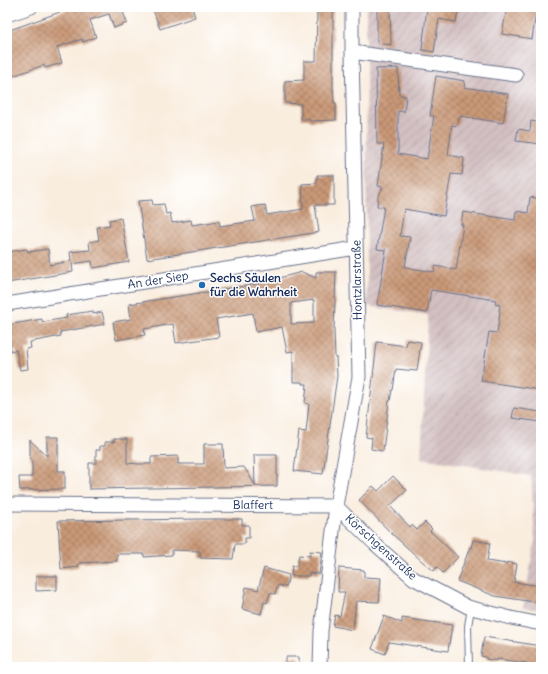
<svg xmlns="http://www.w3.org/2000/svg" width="548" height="674" font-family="Delius,sans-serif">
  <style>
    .industrial { fill: url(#industrial-furrows) }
    .building { fill: url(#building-cross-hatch); fill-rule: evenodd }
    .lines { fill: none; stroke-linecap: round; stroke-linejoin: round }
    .service-casing { stroke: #69728b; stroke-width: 8 }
    .minor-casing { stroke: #69728b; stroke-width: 15 }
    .service { stroke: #fff; stroke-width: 6 }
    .minor { stroke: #fff; stroke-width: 13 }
    .poi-dot { fill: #1f6fb2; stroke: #fff; stroke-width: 1.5 }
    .labels { text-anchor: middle; stroke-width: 3; stroke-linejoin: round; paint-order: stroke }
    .poi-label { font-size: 12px; font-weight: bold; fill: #1b2f5e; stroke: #fff; text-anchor: start }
    .street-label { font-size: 12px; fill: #1b2f5e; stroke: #fff }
  </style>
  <defs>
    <pattern id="industrial-furrows" width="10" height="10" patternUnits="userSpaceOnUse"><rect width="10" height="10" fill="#d2bfc1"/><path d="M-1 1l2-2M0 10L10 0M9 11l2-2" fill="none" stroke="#b4a4a8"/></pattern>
    <pattern id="building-cross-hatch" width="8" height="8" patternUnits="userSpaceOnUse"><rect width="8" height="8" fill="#ca9977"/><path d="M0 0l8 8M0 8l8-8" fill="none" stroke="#a37d65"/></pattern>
  </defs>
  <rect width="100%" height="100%" fill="#fff"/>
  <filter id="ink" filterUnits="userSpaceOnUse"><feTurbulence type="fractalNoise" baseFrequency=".025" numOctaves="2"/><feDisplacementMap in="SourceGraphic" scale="8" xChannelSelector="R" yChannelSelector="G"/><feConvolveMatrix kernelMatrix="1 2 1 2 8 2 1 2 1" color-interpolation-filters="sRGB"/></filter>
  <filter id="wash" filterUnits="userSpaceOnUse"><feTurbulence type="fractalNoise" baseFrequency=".012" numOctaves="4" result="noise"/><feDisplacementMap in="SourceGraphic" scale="16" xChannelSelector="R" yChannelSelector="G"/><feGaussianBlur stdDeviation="0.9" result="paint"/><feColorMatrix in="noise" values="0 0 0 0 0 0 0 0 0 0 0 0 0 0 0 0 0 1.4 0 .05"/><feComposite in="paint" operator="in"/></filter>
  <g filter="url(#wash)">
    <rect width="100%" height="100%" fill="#f9edde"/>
    <path class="industrial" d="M 366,7 L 541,7 L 541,610 L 523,608 L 535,540 L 531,476 L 421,458 L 428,315 L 367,306 Z"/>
    <g id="blocks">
      <path class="building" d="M 74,7 L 123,7 L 124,9 L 122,9 L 127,23 L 114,28 L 109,14 L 90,20 L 96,37 L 83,42 L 82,39 L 57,47 L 62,63 L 45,68 L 44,65 L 7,78 L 7,31 Z
        M 152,7 L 192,7 L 195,17 L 160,29 Z
        M 317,7 L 333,7 L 333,88 L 334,103 L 336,103 L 336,120 L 310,121 L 309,119 L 301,119 L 301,104 L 285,103 L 285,81 L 304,80 L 304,61 L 316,61 Z
        M 377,7 L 390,7 L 391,45 L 377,43 Z
        M 427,7 L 459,7 L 456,22 L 439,19 L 434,52 L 422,50 Z
        M 507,7 L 537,7 L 532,39 L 502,34 Z
        M 398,68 L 399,95 L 406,96 L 404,112 L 398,111 L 398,154 L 427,159 L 434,116 L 430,116 L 436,76 L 465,81 L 464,87 L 508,94 L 503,123 L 460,116 L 457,126 L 452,125 L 448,155 L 464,158 L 462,175 L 451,174 L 444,216 L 404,209 L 400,236 L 410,237 L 405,267 L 434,272 L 435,266 L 456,270 L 463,225 L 461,225 L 463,212 L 515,220 L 516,211 L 528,213 L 530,197 L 541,199 L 541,390 L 481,381 L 489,332 L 497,333 L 500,312 L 499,311 L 500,305 L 495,304 L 496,300 L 431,290 L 427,313 L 377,305 L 386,250 L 377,249 L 384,207 L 377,206 L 378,197 L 383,187 L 378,186 L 384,144 L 377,144 L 376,69 Z
        M 531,121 L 541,123 L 541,144 L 516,141 L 518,129 L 530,131 Z
        M 317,175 L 334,175 L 334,205 L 315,205 L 319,232 L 147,259 L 138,201 L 152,200 L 153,205 L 164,204 L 166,214 L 170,213 L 172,223 L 191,220 L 192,225 L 219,221 L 220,226 L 255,221 L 252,207 L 265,205 L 267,215 L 303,209 L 302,184 L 317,183 Z
        M 121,218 L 129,262 L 93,268 L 92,261 L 72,264 L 73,272 L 7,283 L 7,252 L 27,249 L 28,252 L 48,249 L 50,265 L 71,261 L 70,252 L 90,250 L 89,242 L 99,240 L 97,227 L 110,225 L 109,220 Z
        M 302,272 L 316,278 L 316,272 L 336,272 L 334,330 L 335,357 L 336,357 L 337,376 L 323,474 L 294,471 L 299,431 L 306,432 L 309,404 L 305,403 L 307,384 L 302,384 L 302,382 L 293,382 L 293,351 L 287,352 L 282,327 L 256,332 L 253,313 L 216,319 L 219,337 L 176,343 L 173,324 L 144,329 L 145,335 L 116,340 L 113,322 L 131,319 L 129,304 L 276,281 L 275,279 ZM 314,300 L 314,323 L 291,324 L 291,303 Z
        M 93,311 L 93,314 L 102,312 L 105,324 L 60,332 L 61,336 L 30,342 L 31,348 L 26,349 L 28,369 L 20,370 L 16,350 L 11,351 L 7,325 L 42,319 L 42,322 L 67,318 L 66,315 Z
        M 407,340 L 421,342 L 417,371 L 396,369 L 393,390 L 392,390 L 390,401 L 389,401 L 383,451 L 371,449 L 372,438 L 366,437 L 377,342 L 406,346 Z
        M 514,408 L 541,412 L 541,422 L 512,418 Z
        M 47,437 L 58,437 L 58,471 L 65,471 L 65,489 L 20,490 L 19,477 L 32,477 L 32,461 L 30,458 L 30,440 L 47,456 Z
        M 114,439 L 127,439 L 127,463 L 139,464 L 151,464 L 151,457 L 178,456 L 178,464 L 204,464 L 204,444 L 223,444 L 224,468 L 244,467 L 255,485 L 254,455 L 277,455 L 277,486 L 89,489 L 89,463 L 96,463 L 96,450 L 100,450 L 100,446 L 105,446 L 105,442 L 114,442 Z
        M 393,476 L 407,490 L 390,506 L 410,527 L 412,525 L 417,530 L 425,522 L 432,529 L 430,531 L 458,557 L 443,573 L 437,567 L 434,571 L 423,562 L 390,532 L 359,500 L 373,486 L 378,491 Z
        M 201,519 L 242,519 L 242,525 L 249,525 L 249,538 L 245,538 L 245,544 L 235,544 L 233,559 L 200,558 L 200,551 L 172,550 L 172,555 L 144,557 L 144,554 L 117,554 L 117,561 L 79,563 L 78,567 L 61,569 L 58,521 Z
        M 473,540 L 490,543 L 487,561 L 507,564 L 507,562 L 517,564 L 514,582 L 541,586 L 541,603 L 495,596 L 457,581 L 470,547 L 471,548 Z
        M 310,551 L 322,552 L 319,574 L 309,573 L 309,576 L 291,576 L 292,566 L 297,566 L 299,555 L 310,556 Z
        M 264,568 L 289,575 L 286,587 L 278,585 L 275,594 L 270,593 L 267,603 L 264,602 L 261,614 L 242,609 L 246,587 L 258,590 Z
        M 339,568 L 364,570 L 364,577 L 381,578 L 379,602 L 356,601 L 353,630 L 333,626 L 335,615 L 340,616 L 345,592 L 338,592 Z
        M 36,576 L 57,576 L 57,590 L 36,591 Z
        M 384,616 L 402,623 L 402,618 L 452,625 L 448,651 L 389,642 L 385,654 L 372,649 Z
        M 484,637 L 541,646 L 541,667 L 526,667 L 527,663 L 497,659 L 497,661 L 486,659 L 486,657 L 481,656 Z
        M 286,657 L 299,657 L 299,667 L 286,667 Z"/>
    </g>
  </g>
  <g filter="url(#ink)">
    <use href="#blocks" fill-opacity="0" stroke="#69728b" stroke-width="1"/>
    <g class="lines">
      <g class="service-casing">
        <path id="service" d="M 469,667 L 468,626 L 471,608"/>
      </g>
      <g class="minor-casing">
        <path id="minor" d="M 7,15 L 31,7
          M 352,52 L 516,75
          M 7,304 L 356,248
          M 7,504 L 336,506
          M 336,506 L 375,544 L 413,578 L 468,607 L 511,618 L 541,624
          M 320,667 L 321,631 L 336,506 L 359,377 L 352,52 L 352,7"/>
      </g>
      <use href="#service" class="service"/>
      <use href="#minor" class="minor"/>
    </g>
  </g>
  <circle class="poi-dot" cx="202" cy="285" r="4"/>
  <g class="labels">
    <g class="poi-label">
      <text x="210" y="282">Sechs Säulen<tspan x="210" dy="14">für die Wahrheit</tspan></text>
    </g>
    <g class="street-label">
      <text transform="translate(158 280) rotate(-9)" y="4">An der Siep</text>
      <text transform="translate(357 280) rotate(-91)" y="4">Hontzlarstraße</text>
      <text x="253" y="509">Blaffert</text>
      <text transform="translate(381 547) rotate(42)" y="4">Körschgenstraße</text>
    </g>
  </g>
  <rect width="548" height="674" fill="none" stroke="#fff" stroke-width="24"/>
</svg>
